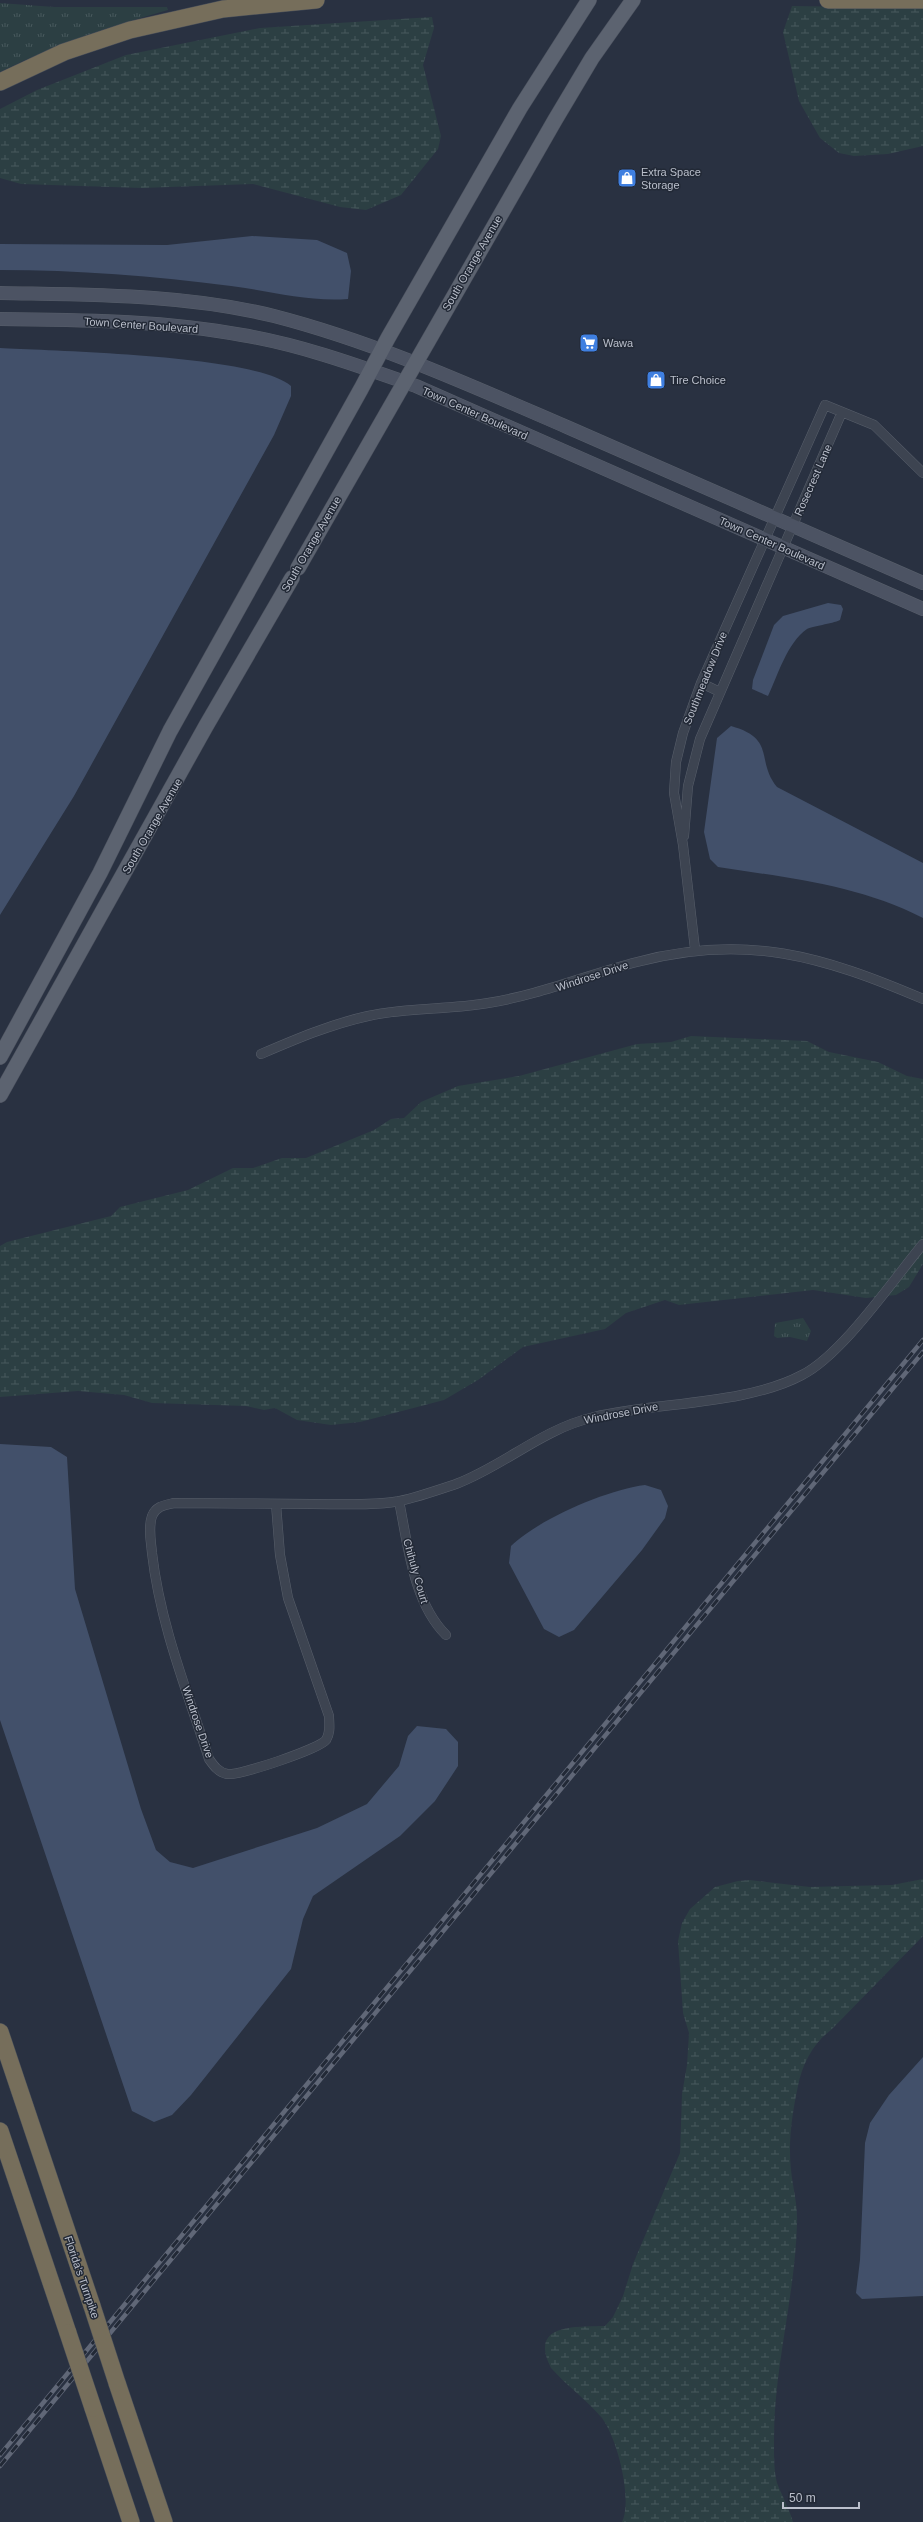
<svg xmlns="http://www.w3.org/2000/svg" width="923" height="2522" font-family="Helvetica,sans-serif">
  <style>
    .grass { fill: url(#grass-tufts) }
    .wetland { fill: url(#wetland-marsh) }
    .water { fill: #42506a }
    .lines { fill: none; stroke-linecap: round; stroke-linejoin: round }
    .minor-casing { stroke: #585f6b; stroke-width: 10 }
    .secondary-casing { stroke: #585f6b; stroke-width: 14 }
    .primary-casing { stroke: #474d5a; stroke-width: 16 }
    .motorway-casing { stroke: #454c58; stroke-width: 18 }
    .minor { stroke: #3d4451; stroke-width: 9 }
    .secondary { stroke: #4c5363; stroke-width: 13 }
    .primary { stroke: #5c6370; stroke-width: 15 }
    .motorway { stroke: #766e5b; stroke-width: 17 }
    .rail-casing { stroke: #606777; stroke-width: 4.5 }
    .rail { stroke: #222936; stroke-width: 3; stroke-dasharray: 9; stroke-linecap: butt }
    .motorway-bridge-casing { stroke: #454c58; stroke-width: 18; stroke-linecap: butt }
    .motorway-bridge { stroke: #766e5b; stroke-width: 17 }
    .labels { text-anchor: middle; stroke-width: 3; stroke-linejoin: round; paint-order: stroke }
    .poi-label { font-size: 11px; fill: #babfcb; stroke: #222936; text-anchor: start }
    .street-label { font-size: 11px; fill: #babfcb; stroke: #222936 }
  </style>
  <defs>
    <pattern id="grass-tufts" width="24" height="20" patternUnits="userSpaceOnUse"><rect width="24" height="20" fill="#2c3f43"/><path d="M3 7l-1-3M5 7V3M7 7l1-3M15 17l-1-3M17 17v-4M19 17l1-3" fill="none" stroke="#48595d"/></pattern>
    <pattern id="wetland-marsh" width="20" height="14" patternUnits="userSpaceOnUse"><rect width="20" height="14" fill="#2c3f43"/><path d="M1 5h8M5 5V1M11 12h8M15 12V8" fill="none" stroke="#48595d"/></pattern>
  </defs>
  <rect width="100%" height="100%" fill="#293141"/>
  <path class="grass" d="M 0,3 L 54,7 L 167,7 L 168,10 C 110,26 54,45 0,72 Z
    M 803,1318 L 811,1331 L 807,1341 L 790,1337 L 777,1338 L 774,1336 L 775,1323 Z"/>
  <path class="wetland" d="M 792,6 L 923,8 L 923,146 L 888,154 L 854,156 L 839,153 L 820,138 L 799,101 L 783,32 Z
    M 432,17 L 434,28 L 423,65 L 441,136 L 438,149 L 401,195 L 366,210 L 340,207 L 253,184 L 142,188 L 21,184 L 0,178 L 0,109 L 37,90 L 126,55 L 260,28 Z
    M 691,1036 L 807,1041 L 829,1052 L 878,1062 L 907,1076 L 923,1079 L 923,1264 L 909,1287 L 896,1295 L 866,1298 L 813,1290 L 679,1305 L 665,1300 L 626,1313 L 605,1329 L 523,1347 L 478,1380 L 444,1400 L 360,1422 L 331,1425 L 297,1420 L 275,1408 L 264,1410 L 246,1406 L 152,1403 L 124,1395 L 78,1391 L 0,1397 L 0,1246 L 7,1242 L 111,1216 L 120,1207 L 188,1190 L 233,1168 L 253,1168 L 282,1158 L 306,1158 L 374,1130 L 391,1119 L 404,1118 L 421,1102 L 458,1086 L 519,1076 L 637,1044 L 671,1042 Z
    M 923,1879 L 923,1936 L 831,2030 C 813,2043 802,2065 798,2086 C 792,2114 788,2142 791,2170 C 793,2189 798,2205 797,2224 C 795,2298 773,2370 774,2444 C 774,2455 774,2472 777,2483 C 782,2496 789,2508 793,2522 L 622,2522 C 633,2499 617,2438 602,2418 C 587,2400 567,2386 551,2368 C 528,2323 576,2327 605,2326 L 613,2317 L 623,2296 L 633,2264 L 680,2153 L 682,2094 L 687,2065 L 689,2033 L 683,2013 L 678,1941 L 682,1923 L 690,1909 L 715,1887 L 738,1881 L 750,1880 L 810,1887 L 847,1886 L 892,1885 Z"/>
  <path class="water" d="M 252,236 L 317,240 L 347,253 L 351,271 L 348,299 C 308,302 270,291 231,286 C 154,276 77,270 0,270 L 0,244 L 167,245 Z
    M 0,348 C 54,351 257,355 291,386 L 291,396 L 274,435 L 74,796 L 0,915 Z
    M 828,603 L 841,605 L 843,609 L 840,620 C 832,624 812,626 807,629 C 787,643 778,675 768,696 L 752,689 L 753,680 L 774,625 L 783,616 Z
    M 731,726 C 777,739 755,760 777,787 L 923,863 L 923,918 C 858,885 789,878 718,867 L 710,859 L 704,832 L 717,738 Z
    M 0,1444 L 51,1447 L 67,1457 L 75,1589 L 141,1809 L 156,1850 L 170,1862 L 193,1868 L 317,1828 L 367,1804 L 399,1766 L 408,1736 L 417,1726 L 446,1729 L 458,1742 L 458,1766 L 435,1801 L 400,1836 L 313,1896 L 303,1919 L 291,1969 L 191,2095 L 172,2115 L 154,2122 L 132,2111 L 0,1720 Z
    M 645,1485 L 661,1490 L 668,1506 L 665,1518 L 642,1550 L 574,1630 L 559,1637 L 544,1629 L 509,1563 L 511,1546 C 539,1519 606,1490 645,1485 Z
    M 923,2057 L 923,2296 L 862,2299 L 856,2293 L 860,2260 L 865,2143 L 870,2123 L 889,2095 Z"/>
  <g class="lines">
    <g class="minor-casing">
      <path id="minor" d="M 701,683 L 720,692
        M 684,836 L 688,786 L 700,739 L 842,412
        M 695,949 L 683,845 L 674,793 L 676,762 L 683,733 L 701,683 L 825,405 L 874,425 L 923,473
        M 261,1054 C 296,1039 331,1024 368,1016 C 408,1007 448,1010 488,1003 C 539,995 586,975 637,962 C 746,933 822,956 923,999
        M 399,1501 C 408,1545 413,1602 446,1635
        M 276,1504 L 280,1555 L 288,1598 L 329,1716 C 329,1724 331,1732 326,1740 C 319,1749 239,1776 227,1774 C 218,1772 214,1766 209,1759 C 187,1691 160,1624 152,1553 C 151,1541 148,1528 152,1516 C 156,1506 165,1505 174,1503 C 220,1503 266,1504 312,1504 C 341,1504 371,1506 400,1501 C 418,1497 438,1490 456,1484 C 504,1466 542,1429 594,1417 C 657,1402 746,1405 802,1375 C 842,1355 893,1280 923,1244"/>
    </g>
    <g class="secondary-casing">
      <path id="secondary" d="M 0,293 C 91,295 184,294 274,316 C 375,342 472,386 567,427 C 686,479 804,531 923,583
        M 0,319 C 81,320 162,320 242,335 C 302,345 359,366 416,386 L 923,609"/>
    </g>
    <g class="primary-casing">
      <path id="primary" d="M 298,568 L 555,120 L 592,58 L 633,0
        M 0,1057 L 100,873 L 170,731 L 361,389 L 388,338 L 520,108 L 589,0
        M 0,1095 L 206,726 L 292,578"/>
    </g>
    <g class="motorway-casing">
      <path id="motorway" d="M 828,0 L 923,0
        M 0,82 L 64,52 L 130,30 L 223,9 L 316,0
        M 0,2032 L 92,2306
        M 0,2131 L 68,2333
        M 117,2383 L 164,2522
        M 93,2408 L 131,2522"/>
    </g>
    <use href="#minor" class="minor"/>
    <use href="#secondary" class="secondary"/>
    <use href="#primary" class="primary"/>
    <use href="#motorway" class="motorway"/>
    <g class="rail-casing">
      <path id="rail" d="M 0,2455 L 923,1340
        M 0,2466 L 923,1352"/>
    </g>
    <use href="#rail" class="rail"/>
    <g class="motorway-bridge-casing">
      <path id="motorway-bridge" d="M 92,2306 L 117,2383
        M 68,2333 L 93,2408"/>
    </g>
    <use href="#motorway-bridge" class="motorway-bridge"/>
  </g>
  <defs>
    <g id="shop-square" transform="scale(1)"><rect x="-9" y="-9" width="18" height="18" rx="4" fill="#3f7fe0" stroke="#222936"/><path d="M-5-2.5h2.3a2.7 3.5 0 0 1 5.4 0H5L5.5 6h-11ZM-1.5-2.5h3a1.5 2.3 0 0 0-3 0Z" fill="#fff"/></g>
    <g id="supermarket-square" transform="scale(1)"><rect x="-9" y="-9" width="18" height="18" rx="4" fill="#3f7fe0" stroke="#222936"/><path d="M-6-5.5h2.5l.6 2H6L4.5 2H-2.5L-4.4-4H-6ZM-1.5 3.2a1.3 1.3 0 1 0 .1 0ZM3 3.2a1.3 1.3 0 1 0 .1 0Z" fill="#fff"/></g>
  </defs>
  <g fill-rule="evenodd">
    <use href="#shop-square" x="627" y="178"/>
    <use href="#supermarket-square" x="589" y="343"/>
    <use href="#shop-square" x="656" y="380"/>
  </g>
  <g class="labels">
    <g class="poi-label">
      <text x="641" y="176">Extra Space<tspan x="641" dy="13">Storage</tspan></text>
      <text x="603" y="347">Wawa</text>
      <text x="670" y="384">Tire Choice</text>
    </g>
    <g class="street-label">
      <text transform="translate(472 263) rotate(-60)" y="4">South Orange Avenue</text>
      <text transform="translate(141 325) rotate(4)" y="4">Town Center Boulevard</text>
      <text transform="translate(475 413) rotate(24)" y="4">Town Center Boulevard</text>
      <text transform="translate(813 480) rotate(-66)" y="4">Rosecrest Lane</text>
      <text transform="translate(772 543) rotate(24)" y="4">Town Center Boulevard</text>
      <text transform="translate(311 544) rotate(-60)" y="4">South Orange Avenue</text>
      <text transform="translate(705 678) rotate(-68)" y="4">Southmeadow Drive</text>
      <text transform="translate(152 826) rotate(-60)" y="4">South Orange Avenue</text>
      <text transform="translate(592 976) rotate(-18)" y="4">Windrose Drive</text>
      <text transform="translate(621 1413) rotate(-11)" y="4">Windrose Drive</text>
      <text transform="translate(416 1571) rotate(74)" y="4">Chihuly Court</text>
      <text transform="translate(198 1722) rotate(71)" y="4">Windrose Drive</text>
      <text transform="translate(82 2277) rotate(71)" y="4">Florida's Turnpike</text>
    </g>
  </g>
  <path d="M783 2502v6h76v-6" fill="none" stroke="#babfcb" stroke-width="2"/>
  <text x="789" y="2502" font-size="12" fill="#babfcb" stroke="#222936" stroke-width="3" paint-order="stroke">50 m</text>
</svg>
